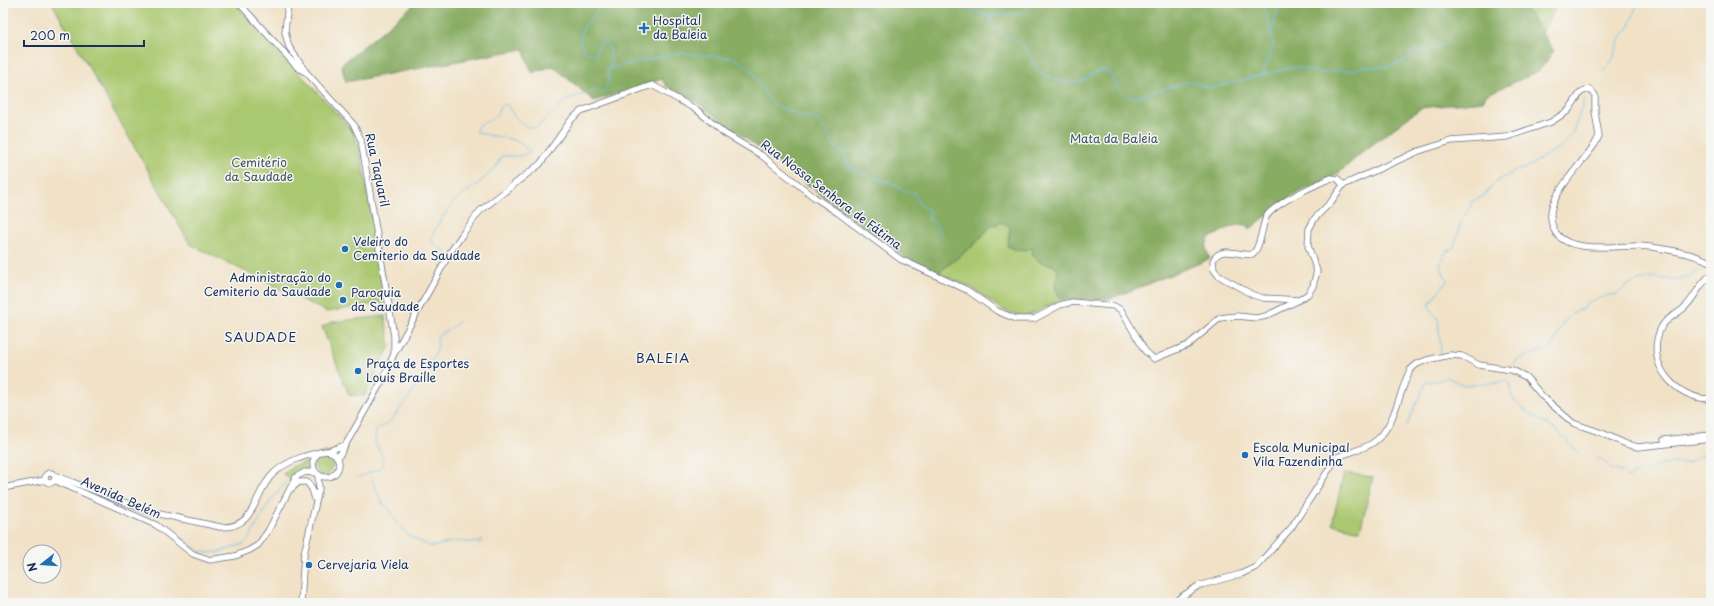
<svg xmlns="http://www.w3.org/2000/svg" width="1714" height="606" font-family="'Playpen Sans',sans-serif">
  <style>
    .green { fill: #aac86f; stroke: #627c66 }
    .forest { fill: #87ac62; stroke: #516e60 }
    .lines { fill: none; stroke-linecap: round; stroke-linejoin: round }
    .stream { stroke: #6ebde8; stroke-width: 1 }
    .tertiary-casing { stroke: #666e83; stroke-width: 7 }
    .tertiary { stroke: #fff; stroke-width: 5.5 }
    .poi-dot { fill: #1f6fb2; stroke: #f6f6f2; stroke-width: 1.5 }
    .labels { text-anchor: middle; stroke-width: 3; stroke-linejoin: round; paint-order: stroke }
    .poi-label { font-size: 12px; fill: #1b2f5e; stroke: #f6f6f2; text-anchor: start }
    .park-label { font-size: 12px; fill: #3f5562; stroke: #f6f6f2 }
    .street-label { font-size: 12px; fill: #1b2f5e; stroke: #f6f6f2 }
    .neighbourhood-label { font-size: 13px; letter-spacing: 1px; fill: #1b2f5e; stroke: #f6f6f2 }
  </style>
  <rect width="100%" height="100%" fill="#f6f6f2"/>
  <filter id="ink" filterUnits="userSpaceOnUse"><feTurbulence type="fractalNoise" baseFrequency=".025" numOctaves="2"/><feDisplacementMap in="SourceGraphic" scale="8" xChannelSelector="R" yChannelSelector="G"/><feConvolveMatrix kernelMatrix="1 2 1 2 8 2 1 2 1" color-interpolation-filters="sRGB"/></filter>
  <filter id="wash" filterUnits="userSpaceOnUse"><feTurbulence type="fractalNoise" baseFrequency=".012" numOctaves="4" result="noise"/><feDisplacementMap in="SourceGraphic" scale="16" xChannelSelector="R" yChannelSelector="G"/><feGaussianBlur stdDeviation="0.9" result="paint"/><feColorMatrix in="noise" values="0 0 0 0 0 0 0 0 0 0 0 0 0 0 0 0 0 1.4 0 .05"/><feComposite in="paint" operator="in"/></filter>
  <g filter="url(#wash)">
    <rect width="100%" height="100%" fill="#f1e2c7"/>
    <path class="green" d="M 52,3 L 234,3 L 344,121 L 353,132 L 360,150 L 387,302 L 327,312 L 190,244 Z
      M 1521,3 L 1558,3 L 1542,32 Z
      M 1002,222 L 1009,226 L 1020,251 L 1032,248 L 1040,262 L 1056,266 L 1058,272 L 1055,287 L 1061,300 L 1029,315 L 1021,316 L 1003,310 L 970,287 L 938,273 L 975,244 L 991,226 Z
      M 385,316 L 390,346 L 364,396 L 349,395 L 322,327 L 332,322 Z
      M 324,452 L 332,453 L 337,459 L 327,476 L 319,474 L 314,466 L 317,456 Z
      M 312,460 L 311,465 L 313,470 C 304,468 299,473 292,479 L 283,474 L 292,467 Z
      M 1344,473 L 1373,477 L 1360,531 L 1332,524 Z"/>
    <path class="forest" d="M 416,3 L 1521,3 L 1554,51 L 1539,71 L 1486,95 L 1483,101 L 1421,108 L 1364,151 L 1335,176 L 1293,195 L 1250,229 L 1247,225 C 1228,224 1223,232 1208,239 L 1206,249 L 1210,259 L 1110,299 L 1061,300 L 1055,287 L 1058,272 L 1056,266 L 1040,262 L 1033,256 L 1032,248 L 1020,251 L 1007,246 L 1010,229 L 1009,226 L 1002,222 L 991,226 L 975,244 L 938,273 L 915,265 L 760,149 L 699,104 L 666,86 L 662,79 L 594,101 L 553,66 L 532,73 L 523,49 L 346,82 L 341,65 Z"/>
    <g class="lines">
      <path class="stream" d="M 604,3 L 584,26 L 579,40 L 586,52 L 596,55 L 599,44 L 605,41 C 614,50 609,58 610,68
        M 955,3 L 959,7 L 982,13 L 989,16 L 1021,13 L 1036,3
        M 1263,3 L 1271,35
        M 989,16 C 999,43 1007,30 1020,43 C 1028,50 1031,60 1037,69 C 1044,78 1066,84 1077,82 C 1089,81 1093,68 1108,71 C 1115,82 1120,95 1133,98 L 1188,82 C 1199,81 1203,89 1215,87 L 1293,67 L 1324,73 L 1336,70 L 1351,71 L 1362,67 L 1385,67 L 1403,62 L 1414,52 L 1433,49 L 1445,44 L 1451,39
        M 1603,72 L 1613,59 L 1621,37 L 1630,26 L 1635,9 L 1640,3
        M 1263,73 L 1274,44 L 1271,36 L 1280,3
        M 447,252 L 435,246 L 431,238 L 438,224 L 454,201 L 479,183 L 495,168 L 502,156 L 521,156 L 530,152 C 517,134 495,139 477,132 L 476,129 C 485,117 496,125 500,106 L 506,104 L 515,117 L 527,127 L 536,128 L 566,100 L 593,91 L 605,91 L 609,79 L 607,73 L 610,68 L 678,53 L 734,58 L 750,69 L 767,98 L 779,107 L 806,118 L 814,117 L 820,122 L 837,150 L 844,152 L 851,170 L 861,172 L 880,180 L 889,182 L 907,192 L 914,192 L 920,205 L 929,210 L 929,219 L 935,223 L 942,236
        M 1441,353 L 1438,319 L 1428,305 L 1447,281 L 1440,264 L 1445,253 L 1454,247 L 1462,219 L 1470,208 L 1471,202 L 1485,195 L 1493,184 L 1514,171 L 1524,169 L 1563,145 L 1573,132 L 1585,99
        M 1513,364 L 1519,359 L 1552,347 L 1564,321 L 1572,313 L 1584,308 L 1588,302 L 1608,295 L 1617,295 L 1626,286 L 1638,281 L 1656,277 L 1663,279 L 1676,279 L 1690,276 L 1699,271
        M 1407,425 L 1426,382 L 1441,380 L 1446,377 L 1464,385 L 1496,383 L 1507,380 C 1511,387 1510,397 1516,402 C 1528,415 1543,421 1556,430 C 1565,436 1569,446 1578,452
        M 1595,457 L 1602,460 L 1611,469 L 1622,472 L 1628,478 L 1637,472 L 1648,471 L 1656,466 L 1676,463 L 1689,463 L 1702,455 L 1711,455
        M 359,477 L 378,469 L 383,465 L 383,458 L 375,442 L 376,430 L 390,422 L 411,395 L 434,357 L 438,348 L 437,337 L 459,322
        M 371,478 L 382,503 L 389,508 L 396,522 L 408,535 L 419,541 L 432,547 L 455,541 L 480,543 L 481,540 L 483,540
        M 87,491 L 96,495
        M 99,497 L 109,501
        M 159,524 L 174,531 L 198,550 L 207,553 L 219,552 L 244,544 L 249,539 L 269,503 L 287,481"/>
    </g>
  </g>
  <g filter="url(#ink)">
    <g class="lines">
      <g class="tertiary-casing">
        <path id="tertiary" d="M 239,3 L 297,67 L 305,72
          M 288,3 L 285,32 L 289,47 L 306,72 L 354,125 L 361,140 L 394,336 L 394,354 L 383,379 L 338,458
          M 1711,275 C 1698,285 1696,296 1686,306 C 1679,314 1665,318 1661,328 C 1644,363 1675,399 1711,399
          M 1299,300 L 1263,298 L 1253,295 L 1219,276 L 1214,270 L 1213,261 C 1220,243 1245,258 1252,254 C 1260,250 1262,226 1266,217 C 1275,203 1315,185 1331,178 L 1338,179 L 1343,185
          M 394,354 L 451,251 L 464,232 L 480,211 L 540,164 L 571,120 L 581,111 L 652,85 L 697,110 L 724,133 L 761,155 L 814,197 L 838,213 L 900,259 L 967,290 L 997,311 L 1016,319 L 1034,319 L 1060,305 L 1072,302 L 1114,306 L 1121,310 L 1145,351 L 1154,359 L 1188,345 L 1220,318 L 1237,316 L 1257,318 L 1266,316 L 1299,300 L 1308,294 L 1313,286 L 1317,271 L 1308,246 L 1309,229 L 1315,218 L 1331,202 L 1343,185 L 1419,151 L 1451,141 L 1507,137 L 1551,122 L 1568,111 L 1581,92 L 1589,89 L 1595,95 L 1595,112 L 1599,136 L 1595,144 C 1582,163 1562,182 1553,204 C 1550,212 1550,219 1553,227 C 1563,256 1617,245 1640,246 C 1656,247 1699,254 1711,263
          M 1664,440 L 1711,435
          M313 464a13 13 0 1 1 26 0a13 13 0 1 1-26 0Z
          M 328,451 L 345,445
          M45 478a5 5 0 1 1 10 0a5 5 0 1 1-10 0Z
          M 54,475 L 150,512 L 220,527 C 257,529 253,493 273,474 C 286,461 304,456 320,452
          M 54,480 L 156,525 L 193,554 L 210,560 L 235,556 L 250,550 L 258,545 L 268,531 L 296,477 L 305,472 L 316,473
          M 3,488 L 45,480
          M 291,489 L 299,482 L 307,482 L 312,489 L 315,499
          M 301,603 L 304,554 L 319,489 L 318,475
          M 1172,603 L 1198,586 L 1241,574 L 1256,567 L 1291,528 L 1337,457 C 1349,452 1363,450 1374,442 C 1395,427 1399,392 1410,370 L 1417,364 L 1427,360 L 1450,355 L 1462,356 L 1479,365 L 1512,370 L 1526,377 L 1543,397 L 1573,423 L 1602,433 L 1626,444 L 1638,447 L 1711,439"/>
      </g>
      <use href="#tertiary" class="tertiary"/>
    </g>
  </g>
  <g class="poi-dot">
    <path d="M642 22h4v4h4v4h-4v4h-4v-4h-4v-4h4z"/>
    <circle cx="345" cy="249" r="4"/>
    <circle cx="339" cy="285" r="4"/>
    <circle cx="343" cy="300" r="4"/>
    <circle cx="358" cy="371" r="4"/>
    <circle cx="1245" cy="455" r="4"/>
    <circle cx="309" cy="565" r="4"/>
  </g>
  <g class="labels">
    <g class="poi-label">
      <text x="653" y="25">Hospital<tspan x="653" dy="14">da Baleia</tspan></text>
      <text x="353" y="246">Veleiro do<tspan x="353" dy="14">Cemiterio da Saudade</tspan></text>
      <text x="331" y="282" text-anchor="end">Administração do<tspan x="331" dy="14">Cemiterio da Saudade</tspan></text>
      <text x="351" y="297">Paroquia<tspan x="351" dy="14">da Saudade</tspan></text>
      <text x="366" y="368">Praça de Esportes<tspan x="366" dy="14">Louis Braille</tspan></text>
      <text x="1253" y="452">Escola Municipal<tspan x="1253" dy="14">Vila Fazendinha</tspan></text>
      <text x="317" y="569">Cervejaria Viela</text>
    </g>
    <g class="park-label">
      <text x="1114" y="143">Mata da Baleia</text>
      <text x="259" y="167">Cemitério<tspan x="259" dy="14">da Saudade</tspan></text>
    </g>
    <g class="street-label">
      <text transform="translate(377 170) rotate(78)" y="4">Rua Taquaril</text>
      <text transform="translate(831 195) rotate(37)" y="4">Rua Nossa Senhora de Fátima</text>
      <text transform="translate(121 498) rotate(24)" y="4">Avenida Belém</text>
    </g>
    <g class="neighbourhood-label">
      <text x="261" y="342">SAUDADE</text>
      <text x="663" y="363">BALEIA</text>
    </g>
  </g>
  <rect width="1714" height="606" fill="none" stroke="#f6f6f2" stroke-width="16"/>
  <g transform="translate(42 564) rotate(253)"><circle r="19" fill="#f6f6f2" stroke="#9ea6b7"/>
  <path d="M0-3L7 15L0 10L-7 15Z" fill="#1f6fb2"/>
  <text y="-6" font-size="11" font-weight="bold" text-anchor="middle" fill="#1b2f5e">N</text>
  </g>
  <path d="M24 40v6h120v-6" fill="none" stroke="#1b2f5e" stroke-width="2"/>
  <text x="30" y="40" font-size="12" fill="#1b2f5e" stroke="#f6f6f2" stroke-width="3" paint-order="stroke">200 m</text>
</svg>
